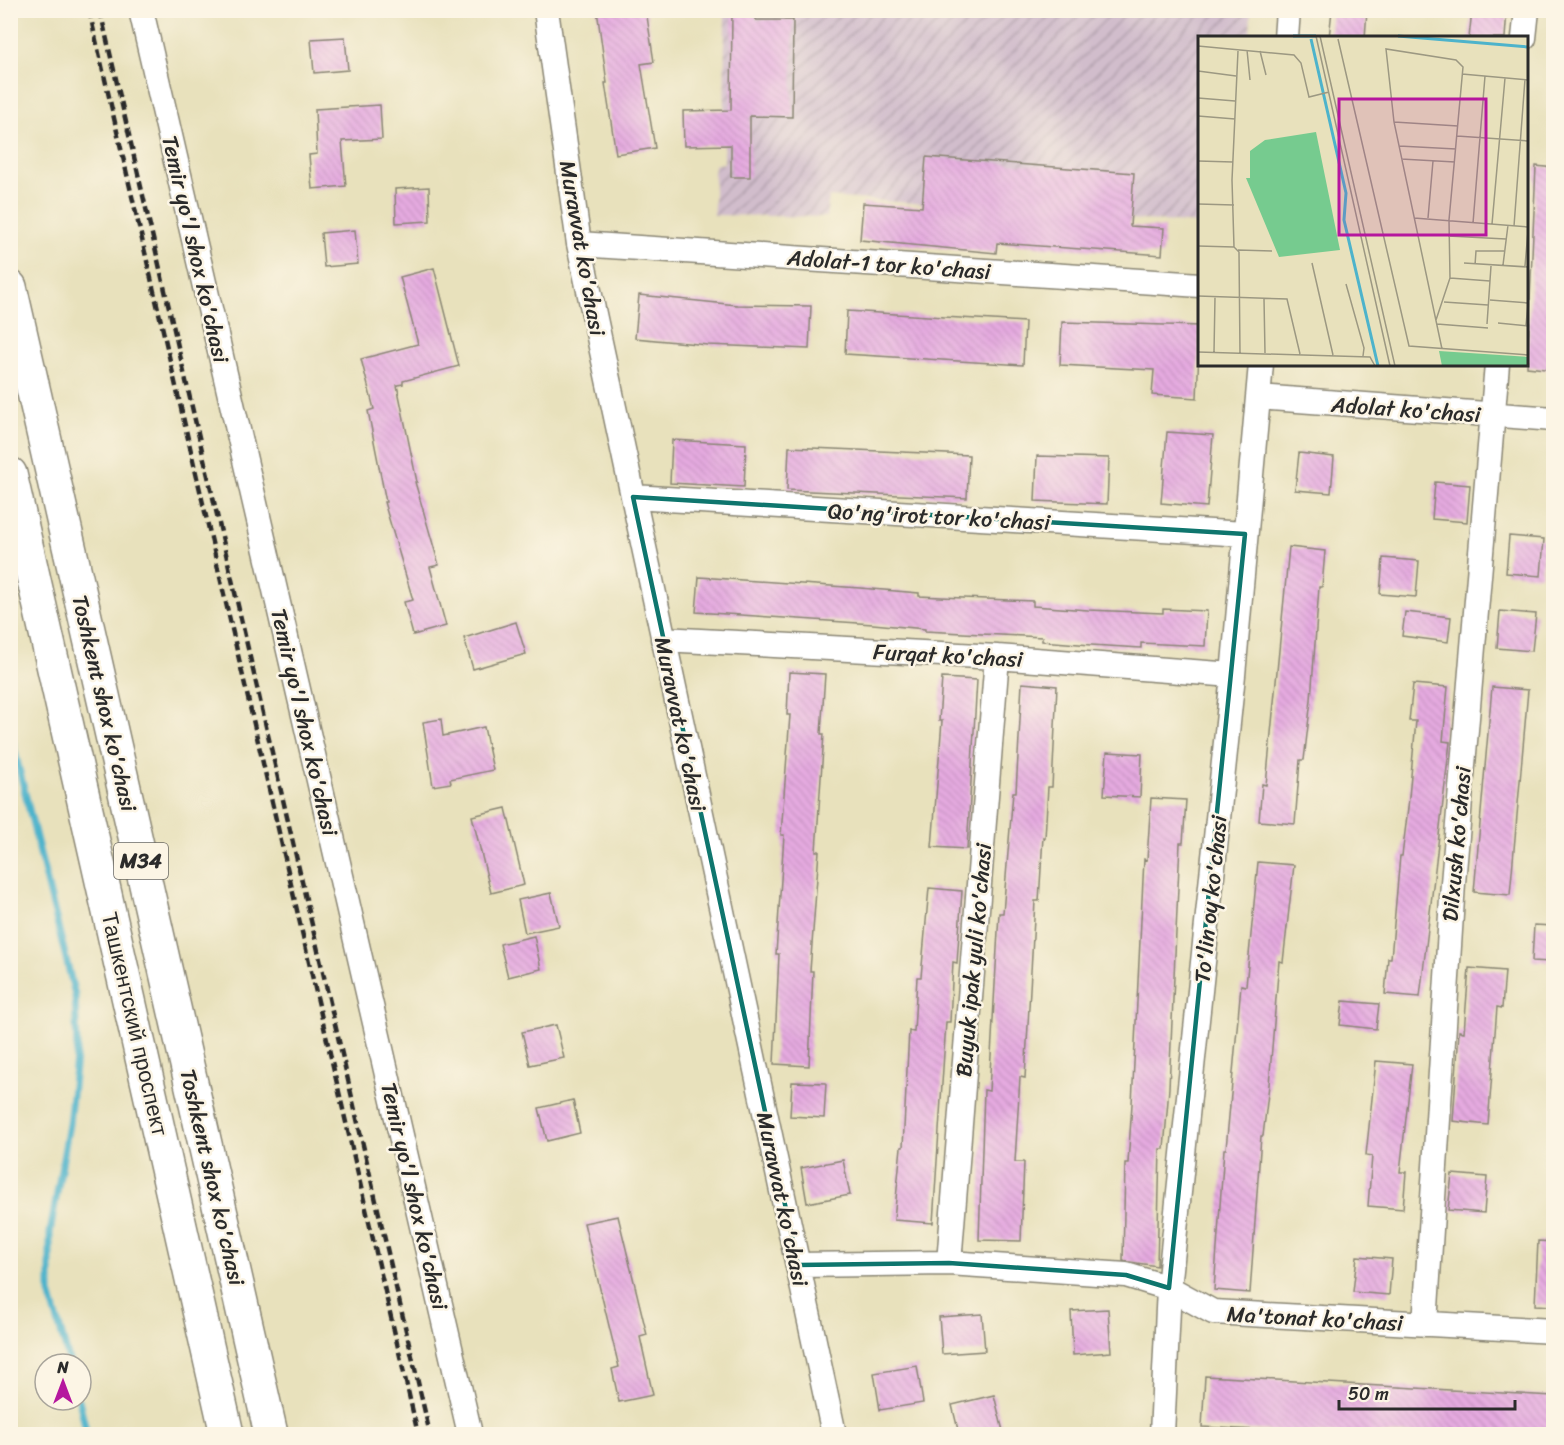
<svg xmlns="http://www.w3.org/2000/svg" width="1564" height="1445" font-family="Sriracha,sans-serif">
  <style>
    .industrial { fill: url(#industrial-furrows) }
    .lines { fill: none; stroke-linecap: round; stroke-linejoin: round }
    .stream { stroke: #4db3cb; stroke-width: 7 }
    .building { fill: url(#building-back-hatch) }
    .minor-casing { stroke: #8a8674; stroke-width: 27 }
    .highway-casing { stroke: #8a8674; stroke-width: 36 }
    .minor { stroke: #fff; stroke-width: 24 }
    .highway { stroke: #fff; stroke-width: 33 }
    .rail { stroke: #2b2b2b; stroke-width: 4.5; stroke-dasharray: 9 4.5; stroke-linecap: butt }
    .marked { fill: none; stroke: #0f766e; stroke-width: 4.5; stroke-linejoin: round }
    .labels { text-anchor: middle; stroke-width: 5; stroke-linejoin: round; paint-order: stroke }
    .shield { fill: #fcf5e5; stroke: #6a6863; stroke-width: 1.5 }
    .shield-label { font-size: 21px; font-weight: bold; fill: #2b2b2b }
    .street-label { font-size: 22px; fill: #2b2b2b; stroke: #fcf5e5 }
    .inset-river { fill: none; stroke: #4db3cb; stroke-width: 3 }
    .inset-road { fill: none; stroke: #9c9882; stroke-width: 1.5 }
    .view { fill: #b5179e; fill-opacity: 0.15; stroke: #b5179e; stroke-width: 3 }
    .inset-edge { fill: none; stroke: #2b2b2b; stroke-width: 3 }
  </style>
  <defs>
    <pattern id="industrial-furrows" width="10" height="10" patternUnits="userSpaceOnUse" patternTransform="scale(1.5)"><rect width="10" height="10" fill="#d1bdcc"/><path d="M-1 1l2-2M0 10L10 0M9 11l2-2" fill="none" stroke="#aa9aa6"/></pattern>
    <pattern id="building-back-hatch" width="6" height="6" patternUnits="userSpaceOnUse" patternTransform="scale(1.5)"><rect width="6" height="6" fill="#e5aae0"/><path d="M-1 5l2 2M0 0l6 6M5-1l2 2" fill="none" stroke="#c592c0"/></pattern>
  </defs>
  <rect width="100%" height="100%" fill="#fcf5e5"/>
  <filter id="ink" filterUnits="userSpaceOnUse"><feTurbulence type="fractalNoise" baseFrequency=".0167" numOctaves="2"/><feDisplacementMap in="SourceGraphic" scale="12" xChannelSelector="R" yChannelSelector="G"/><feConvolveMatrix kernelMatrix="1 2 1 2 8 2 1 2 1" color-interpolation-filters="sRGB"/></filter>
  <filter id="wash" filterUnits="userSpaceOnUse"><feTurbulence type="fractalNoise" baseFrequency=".008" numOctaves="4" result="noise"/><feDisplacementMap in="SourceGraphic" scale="24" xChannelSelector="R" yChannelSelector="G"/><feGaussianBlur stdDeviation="1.35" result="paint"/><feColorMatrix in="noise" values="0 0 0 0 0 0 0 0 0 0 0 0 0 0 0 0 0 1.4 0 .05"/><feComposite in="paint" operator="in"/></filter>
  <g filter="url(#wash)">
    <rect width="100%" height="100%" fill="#e8e1bc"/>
    <path class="industrial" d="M 725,11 L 1251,11 L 1250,37 L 1200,38 L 1199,224 L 829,197 L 826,217 L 714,215 L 714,165 L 724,163 Z"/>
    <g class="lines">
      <path class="stream" d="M 10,732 L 75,995 L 77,1048 L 69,1124 L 50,1233 L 50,1293 L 70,1364
        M 79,1400 L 87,1434"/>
    </g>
    <g id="blocks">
      <path class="building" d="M 597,10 L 646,10 L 654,62 L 641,64 L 655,148 L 616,154 L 605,83 L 607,83 Z
        M 732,10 L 756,10 L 756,20 L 793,20 L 792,117 L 750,116 L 750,177 L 731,177 L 731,145 L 684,146 L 683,111 L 731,110 Z
        M 1332,10 L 1367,10 L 1365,38 L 1329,38 Z
        M 1472,10 L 1507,10 L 1505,38 L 1469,38 Z
        M 345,37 L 348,70 L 314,73 L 311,39 Z
        M 380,105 L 382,139 L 342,141 L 346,186 L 312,189 L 309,155 L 317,154 L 315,109 Z
        M 926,157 L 1134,173 L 1130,226 L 1164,228 L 1162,255 L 997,243 L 996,253 L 860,240 L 863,203 L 922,207 Z
        M 1536,166 L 1554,168 L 1554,370 L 1527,367 Z
        M 429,187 L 430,221 L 396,223 L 395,189 Z
        M 355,230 L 358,264 L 324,267 L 321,233 Z
        M 434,268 L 459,366 L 403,381 L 403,384 L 397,385 L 417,482 L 415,482 L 439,565 L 430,567 L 446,626 L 413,635 L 404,602 L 413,600 L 384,502 L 386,502 L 368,411 L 374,409 L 361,359 L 418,344 L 400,277 Z
        M 639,295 L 737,305 L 811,306 L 809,349 L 708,345 L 635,338 Z
        M 847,311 L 1025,322 L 1023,365 L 845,354 Z
        M 1062,322 L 1200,326 L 1197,398 L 1152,395 L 1154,370 L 1060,365 Z
        M 1167,432 L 1213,435 L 1207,507 L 1161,503 Z
        M 672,440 L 746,444 L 744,487 L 670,483 Z
        M 789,447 L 969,455 L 967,498 L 787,490 Z
        M 1299,453 L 1334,457 L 1331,493 L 1295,490 Z
        M 1037,456 L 1109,458 L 1107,504 L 1035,501 Z
        M 1435,482 L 1470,485 L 1467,522 L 1432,519 Z
        M 1509,536 L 1544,539 L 1541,576 L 1506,573 Z
        M 1289,547 L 1325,551 L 1322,587 L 1319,587 L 1311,700 L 1304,760 L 1300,760 L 1295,824 L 1259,821 L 1262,784 L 1266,785 Z
        M 1383,558 L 1419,561 L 1416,597 L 1380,594 Z
        M 699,577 L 860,588 L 919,593 L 919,596 L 1033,601 L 1033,606 L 1088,610 L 1163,613 L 1163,609 L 1207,611 L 1205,646 L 1141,643 L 1141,648 L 1091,645 L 1042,641 L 1042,637 L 925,631 L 925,629 L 873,624 L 696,612 Z
        M 1500,611 L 1536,614 L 1532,651 L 1497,648 Z
        M 1405,612 L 1451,617 L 1448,642 L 1402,636 Z
        M 516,622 L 526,654 L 473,669 L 464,638 Z
        M 789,672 L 825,674 L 821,734 L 824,734 L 816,851 L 819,851 L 810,971 L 813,971 L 809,1066 L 774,1064 L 779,954 L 776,954 L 784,835 L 781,835 L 790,715 L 787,715 Z
        M 942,678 L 977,680 L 967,849 L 932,847 L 942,721 L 939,721 Z
        M 1022,683 L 1057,686 L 1052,787 L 1048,787 L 1045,838 L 1043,837 L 1039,901 L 1035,901 L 1025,1078 L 1020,1077 L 1015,1162 L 1024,1162 L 1021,1241 L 979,1240 L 984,1090 L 989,1091 L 999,913 L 1003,913 L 1013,792 L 1016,792 Z
        M 1413,684 L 1448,687 L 1443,741 L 1450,742 L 1420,997 L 1385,994 L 1388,958 L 1391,958 L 1400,856 L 1402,856 L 1408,808 L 1416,721 L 1409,721 Z
        M 1492,687 L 1528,690 L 1510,895 L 1474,892 Z
        M 441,719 L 443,736 L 484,727 L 493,770 L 450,779 L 451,783 L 433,786 L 423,722 Z
        M 1107,752 L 1142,754 L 1140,797 L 1104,795 Z
        M 1151,798 L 1186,800 L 1183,843 L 1180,843 L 1169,1088 L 1164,1149 L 1160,1149 L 1157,1266 L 1123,1261 L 1125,1163 L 1128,1163 L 1132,1104 L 1144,859 L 1147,860 Z
        M 506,808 L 524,885 L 491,893 L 472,816 Z
        M 1258,862 L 1294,865 L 1283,962 L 1279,961 L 1269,1085 L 1263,1136 L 1261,1136 L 1250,1293 L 1214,1290 L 1224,1149 L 1226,1149 L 1241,985 L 1246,986 Z
        M 929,888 L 962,891 L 957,963 L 953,962 L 950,1022 L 946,1022 L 933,1223 L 894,1220 L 901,1147 L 903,1147 L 909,1031 L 914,1032 L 917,977 L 921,977 Z
        M 551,893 L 559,926 L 525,933 L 518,900 Z
        M 1534,925 L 1554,926 L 1551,962 L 1532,961 Z
        M 534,936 L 541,969 L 508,977 L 500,944 Z
        M 1469,968 L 1505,971 L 1502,1008 L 1497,1007 L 1488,1125 L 1453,1121 L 1459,1031 L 1464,1032 Z
        M 1343,1001 L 1379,1004 L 1376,1029 L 1340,1025 Z
        M 556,1025 L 564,1058 L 530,1065 L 522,1032 Z
        M 1376,1061 L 1412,1064 L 1400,1172 L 1406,1172 L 1403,1209 L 1368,1206 L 1372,1156 L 1366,1155 Z
        M 792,1082 L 826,1083 L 824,1118 L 790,1116 Z
        M 573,1100 L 580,1133 L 547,1141 L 539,1108 Z
        M 843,1160 L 850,1195 L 807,1203 L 801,1168 Z
        M 1452,1174 L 1487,1177 L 1484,1213 L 1448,1210 Z
        M 618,1216 L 647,1335 L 640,1337 L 653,1395 L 619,1402 L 612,1369 L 619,1367 L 584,1223 Z
        M 1538,1241 L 1554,1242 L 1554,1306 L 1535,1305 Z
        M 1357,1256 L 1392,1259 L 1389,1295 L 1353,1292 Z
        M 1108,1309 L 1111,1352 L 1073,1355 L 1071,1311 Z
        M 982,1314 L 985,1351 L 942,1354 L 939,1317 Z
        M 917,1366 L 923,1403 L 880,1410 L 874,1373 Z
        M 1205,1376 L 1554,1396 L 1554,1434 L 1326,1434 L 1202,1427 Z
        M 994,1395 L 1003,1431 L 988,1434 L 959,1434 L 952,1405 Z"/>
    </g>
  </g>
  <g filter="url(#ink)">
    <use href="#blocks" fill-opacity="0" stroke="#8a8674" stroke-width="1.5"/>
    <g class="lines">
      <g class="minor-casing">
        <path id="minor" d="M 141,10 L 470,1434
          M 546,10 L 579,244 L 834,1434
          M 1286,38 L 1288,10
          M 1524,38 L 1527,10
          M 579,244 L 1200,285
          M 1258,397 L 1554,419
          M 633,497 L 1245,534
          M 663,639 L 997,657 L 1233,675
          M 949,1263 L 997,657
          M 798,1265 L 949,1263 L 1126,1275 L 1169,1288 L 1213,1312 L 1554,1331
          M 1425,1324 L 1453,883 L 1497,364
          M 1162,1434 L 1169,1288 L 1233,675 L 1261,364"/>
      </g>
      <g class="highway-casing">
        <path id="highway" d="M 10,287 L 271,1434
          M 10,474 L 227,1434"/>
      </g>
      <use href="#minor" class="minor"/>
      <use href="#highway" class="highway"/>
      <path class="rail" d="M 89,10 L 418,1434
        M 100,10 L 430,1434"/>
    </g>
  </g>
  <path class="marked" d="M 633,497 L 1245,534 L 1169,1288 L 1126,1275 L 949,1263 L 798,1265 Z"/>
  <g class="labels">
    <rect class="shield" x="114" y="843" width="54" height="36" rx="4.5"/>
    <g class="shield-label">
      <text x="141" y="868">M34</text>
    </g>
    <g class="street-label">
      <text transform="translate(583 248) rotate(80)" y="8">Muravvat ko'chasi</text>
      <text transform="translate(196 249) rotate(77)" y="8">Temir yo'l shox ko'chasi</text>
      <text transform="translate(889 264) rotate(4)" y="8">Adolat-1 tor ko'chasi</text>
      <text transform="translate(1406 409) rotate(4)" y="8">Adolat ko'chasi</text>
      <text transform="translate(939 516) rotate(3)" y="8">Qo'ng'irot tor ko'chasi</text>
      <text transform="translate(948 655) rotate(3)" y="8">Furqat ko'chasi</text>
      <text transform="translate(105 703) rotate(77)" y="8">Toshkent shox ko'chasi</text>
      <text transform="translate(305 722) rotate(77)" y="8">Temir yo'l shox ko'chasi</text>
      <text transform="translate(681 724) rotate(78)" y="8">Muravvat ko'chasi</text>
      <text transform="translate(1456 844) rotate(-85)" y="8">Dilxush ko'chasi</text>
      <text transform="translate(1210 899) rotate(-84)" y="8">To'lin oy ko'chasi</text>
      <text transform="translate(973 960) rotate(-85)" y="8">Buyuk ipak yuli ko'chasi</text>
      <text transform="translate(135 1024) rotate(77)" y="8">Ташкентский проспект</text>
      <text transform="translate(213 1177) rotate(77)" y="8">Toshkent shox ko'chasi</text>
      <text transform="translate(415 1196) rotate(77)" y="8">Temir yo'l shox ko'chasi</text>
      <text transform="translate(783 1199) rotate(78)" y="8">Muravvat ko'chasi</text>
      <text transform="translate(1315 1318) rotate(3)" y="8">Ma'tonat ko'chasi</text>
    </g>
  </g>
  <g transform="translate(1198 36)">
    <rect width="330" height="330" fill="#e8e1bc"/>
    <path d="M 118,96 L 142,214 L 81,221 L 48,142 L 52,142 L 52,115 L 67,104 ZM 241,315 L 330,321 L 330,330 L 244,330 Z" fill="#76cb8f"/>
    <path class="inset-river" d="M 95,0 L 118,0M 200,0 L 330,11M 113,3 L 148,157 L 146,184 L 180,330"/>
    <path class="inset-road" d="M 118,0 L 192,330M 122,0 L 197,330M 140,3 L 211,310 L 330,319M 0,10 L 96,19 L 103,27 L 111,61 L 131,56M 49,14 L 52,44M 40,15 L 34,144 L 36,211 L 41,216 L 42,317M 62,15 L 68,39M 0,35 L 38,40M 264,38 L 330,44M 0,62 L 37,65M 0,80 L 37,83M 196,86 L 260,90M 259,100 L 330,105M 201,110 L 258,113M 203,123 L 257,126M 0,125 L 35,126M 0,168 L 36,169M 216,182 L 330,191M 230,182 L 235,125M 275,187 L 287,40M 294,188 L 307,42M 316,190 L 327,43M 250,200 L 308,203M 0,210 L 36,211M 40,214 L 74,215M 114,227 L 135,319M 266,227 L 330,231M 277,229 L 278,215 L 306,215M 305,229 L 310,189M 327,230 L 330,195M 252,242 L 292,245M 148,248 L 166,312 L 165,320M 0,260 L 89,263 L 102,318M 66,263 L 67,317M 292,264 L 330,267M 246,266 L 290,269M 238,284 L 252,242 L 251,184 L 265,31 L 258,24 L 188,13 L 196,86 L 244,313M 300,287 L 330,290M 239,288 L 290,292M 289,288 L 293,230M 328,289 L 330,268M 0,316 L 172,321 L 177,330M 16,316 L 17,261"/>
    <path class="view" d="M 141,63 L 288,63 L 288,199 L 141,199 Z"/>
    <rect width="330" height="330" class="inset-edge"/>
  </g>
  <rect width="1564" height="1445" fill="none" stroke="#fcf5e5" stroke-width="36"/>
  <g transform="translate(63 1382)"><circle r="28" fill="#fcf5e5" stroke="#a8a49b" stroke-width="1.5"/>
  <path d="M0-4.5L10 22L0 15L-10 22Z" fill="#b5179e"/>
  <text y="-9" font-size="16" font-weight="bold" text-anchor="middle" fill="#2b2b2b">N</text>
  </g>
  <path d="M1339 1400v9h176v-9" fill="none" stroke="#2b2b2b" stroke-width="3"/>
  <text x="1348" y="1400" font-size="18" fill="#2b2b2b" stroke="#fcf5e5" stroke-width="4.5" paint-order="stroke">50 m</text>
</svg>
